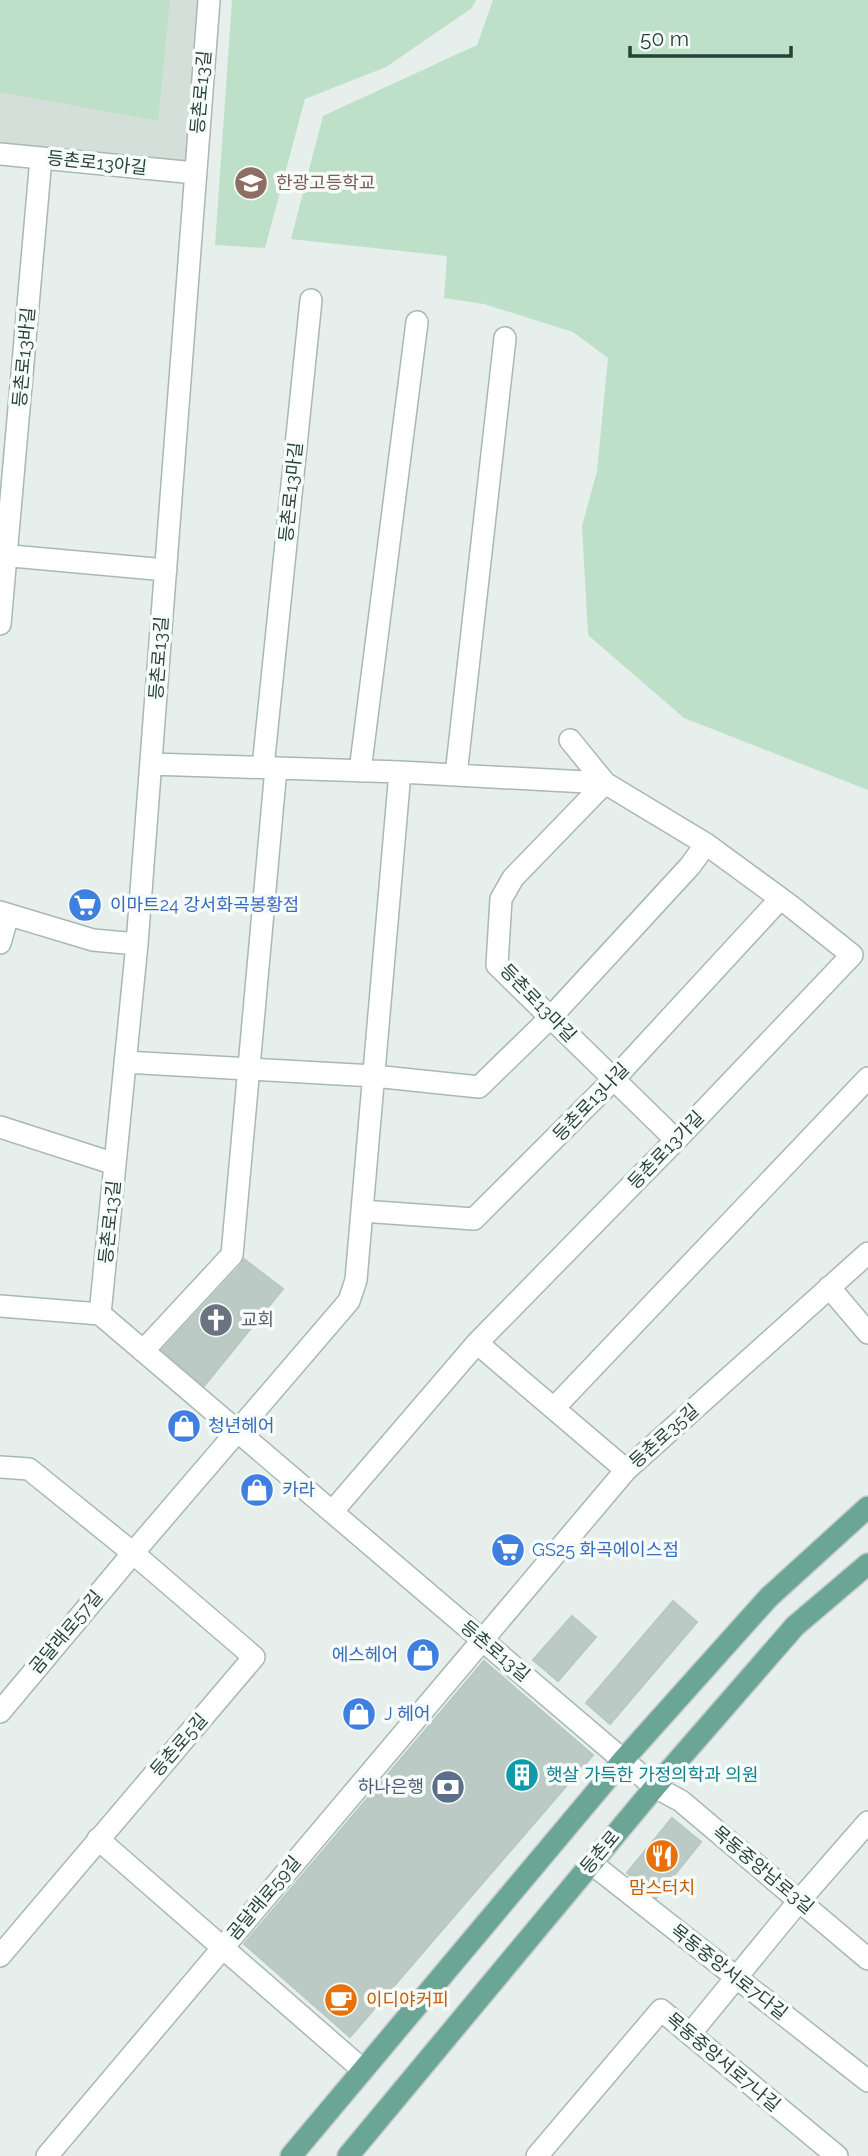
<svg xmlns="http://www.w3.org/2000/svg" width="868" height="2156" font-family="Raleway,'Noto Sans KR',sans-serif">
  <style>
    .built { fill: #d4dfda }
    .green { fill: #bfe0c8 }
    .building { fill: #bbcac4; stroke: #b8c9c2; stroke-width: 2 }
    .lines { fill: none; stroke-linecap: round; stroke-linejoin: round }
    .minor-casing { stroke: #a8b8b2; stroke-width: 24 }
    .major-casing { stroke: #c2cac8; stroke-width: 24 }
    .minor { stroke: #fff; stroke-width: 21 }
    .major { stroke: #6aa596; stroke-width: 21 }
    .labels { text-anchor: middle; stroke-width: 7; stroke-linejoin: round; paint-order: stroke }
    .street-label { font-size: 18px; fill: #24423a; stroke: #f7fbf9 }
    .education-label { font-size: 18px; fill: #785e54; stroke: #f7fbf9; text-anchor: start }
    .shop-label { font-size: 18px; fill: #366cbe; stroke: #f7fbf9; text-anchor: start }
    .worship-label { font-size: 18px; fill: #5b616d; stroke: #f7fbf9; text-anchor: start }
    .culture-label { font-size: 18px; fill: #0d838f; stroke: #f7fbf9; text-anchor: start }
    .service-label { font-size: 18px; fill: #4e5e75; stroke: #f7fbf9; text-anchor: end }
    .food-label { font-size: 18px; fill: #c56008; stroke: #f7fbf9 }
  </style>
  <rect width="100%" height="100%" fill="#e6efeb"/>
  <path class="built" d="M 0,0 L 209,0 L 195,173 L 0,154 Z"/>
  <path class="green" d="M 0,0 L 170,0 L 158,121 L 0,92 Z
    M 232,0 L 476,0 L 472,8 L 386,67 L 305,99 L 265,248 L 215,245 Z
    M 493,0 L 868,0 L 868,790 L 684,718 L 588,635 L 582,526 L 597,471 L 608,358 L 573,332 L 484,304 L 444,298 L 447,256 L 291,239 L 323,116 L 477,45 Z"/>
  <path class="building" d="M 244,1259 L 283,1289 L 204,1386 L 162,1350 L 242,1264 Z
    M 673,1601 L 697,1622 L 610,1724 L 586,1703 Z
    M 572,1616 L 596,1637 L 558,1681 L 533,1660 Z
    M 484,1661 L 593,1755 L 350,2037 L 244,1944 Z
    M 672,1818 L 701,1842 L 656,1898 L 627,1873 Z"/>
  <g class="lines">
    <g class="minor-casing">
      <path id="minor" d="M 209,0 L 137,944 L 100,1314 L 623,1760 L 655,1787 L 681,1801 L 868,1959
        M 0,154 L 195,173
        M 0,555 L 166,570
        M 0,624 L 41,158
        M 570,740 L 605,783 L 513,878 L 501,899 L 497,965 L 676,1140
        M 151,764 L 400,772 L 605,783 L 706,844 L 788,904 L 852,955 L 676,1140 L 477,1343 L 332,1512
        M 263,767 L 311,300
        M 360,771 L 417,322
        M 456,775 L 505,338
        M 0,912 L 93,940 L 137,944
        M 0,943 L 8,915
        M 125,1062 L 374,1076 L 479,1087 L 551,1017 L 690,866 L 706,844
        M 0,1127 L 115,1164
        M 362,1211 L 474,1219 L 614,1079 L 780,899
        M 829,1287 L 868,1333
        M 0,1306 L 100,1314
        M 477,1343 L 626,1470
        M 143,1351 L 232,1255 L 276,768
        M 554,1408 L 868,1078
        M 0,1467 L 29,1469 L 133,1553 L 254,1657 L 0,1956
        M 0,1712 L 133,1553 L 349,1301 L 356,1280 L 400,772
        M 98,1839 L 363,2070
        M 591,1863 L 868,2081
        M 690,2034 L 799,1901 L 868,1822
        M 47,2156 L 626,1470 L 868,1253
        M 537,2156 L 661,2010 L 837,2156"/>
    </g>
    <g class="major-casing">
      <path id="major" d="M 291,2156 L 623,1760 L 769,1597 L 868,1507
        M 348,2156 L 655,1787 L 795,1626 L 868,1564"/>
    </g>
    <use href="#minor" class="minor"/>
    <use href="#major" class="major"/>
  </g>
  <defs>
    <g id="school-disc" transform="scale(1.75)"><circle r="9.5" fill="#8d6e63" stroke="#f7fbf9"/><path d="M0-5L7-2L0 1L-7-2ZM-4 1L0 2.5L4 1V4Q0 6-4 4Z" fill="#fff"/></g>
    <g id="supermarket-disc" transform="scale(1.75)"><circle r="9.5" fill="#3f7fe0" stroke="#f7fbf9"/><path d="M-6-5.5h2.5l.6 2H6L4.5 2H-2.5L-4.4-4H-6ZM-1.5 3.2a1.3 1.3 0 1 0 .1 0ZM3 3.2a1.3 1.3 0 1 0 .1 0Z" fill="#fff"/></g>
    <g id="church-disc" transform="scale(1.75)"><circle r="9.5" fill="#6b7280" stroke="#f7fbf9"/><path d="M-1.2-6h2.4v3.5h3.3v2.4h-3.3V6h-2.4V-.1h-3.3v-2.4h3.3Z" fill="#fff"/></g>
    <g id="shop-disc" transform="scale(1.75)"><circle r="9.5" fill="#3f7fe0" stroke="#f7fbf9"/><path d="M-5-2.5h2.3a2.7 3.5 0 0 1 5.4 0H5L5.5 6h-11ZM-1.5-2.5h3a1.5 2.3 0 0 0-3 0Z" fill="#fff"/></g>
    <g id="building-disc" transform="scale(1.75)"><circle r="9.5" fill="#0f9aa8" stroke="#f7fbf9"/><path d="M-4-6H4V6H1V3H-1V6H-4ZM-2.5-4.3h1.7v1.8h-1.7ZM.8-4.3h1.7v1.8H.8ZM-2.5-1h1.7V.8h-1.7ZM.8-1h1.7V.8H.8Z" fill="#fff"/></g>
    <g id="bank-disc" transform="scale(1.75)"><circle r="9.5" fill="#5c6f8a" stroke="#f7fbf9"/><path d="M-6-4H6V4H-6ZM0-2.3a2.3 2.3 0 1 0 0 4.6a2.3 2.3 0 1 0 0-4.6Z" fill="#fff"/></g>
    <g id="restaurant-disc" transform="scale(1.75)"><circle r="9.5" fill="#e8710a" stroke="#f7fbf9"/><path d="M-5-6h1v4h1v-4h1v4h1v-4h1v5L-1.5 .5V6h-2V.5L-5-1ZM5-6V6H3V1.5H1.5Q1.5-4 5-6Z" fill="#fff"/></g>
    <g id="cafe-disc" transform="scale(1.75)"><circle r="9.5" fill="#e8710a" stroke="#f7fbf9"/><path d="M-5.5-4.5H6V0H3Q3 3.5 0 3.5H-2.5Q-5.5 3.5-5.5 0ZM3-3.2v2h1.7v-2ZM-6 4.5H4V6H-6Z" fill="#fff"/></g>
  </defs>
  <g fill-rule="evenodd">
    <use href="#school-disc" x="251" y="183"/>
    <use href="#supermarket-disc" x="85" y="905"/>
    <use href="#church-disc" x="216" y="1320"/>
    <use href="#shop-disc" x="184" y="1426"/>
    <use href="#shop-disc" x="257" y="1490"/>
    <use href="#supermarket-disc" x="508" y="1550"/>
    <use href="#shop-disc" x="423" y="1655"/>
    <use href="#shop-disc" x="359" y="1714"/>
    <use href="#building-disc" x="522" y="1775"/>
    <use href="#bank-disc" x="448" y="1787"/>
    <use href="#restaurant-disc" x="662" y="1856"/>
    <use href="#cafe-disc" x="341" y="2000"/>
  </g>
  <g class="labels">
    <g class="street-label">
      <text transform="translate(201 92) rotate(-85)" y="6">등촌로13길</text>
      <text transform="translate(97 163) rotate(6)" y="6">등촌로13아길</text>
      <text transform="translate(24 357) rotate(-85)" y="6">등촌로13바길</text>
      <text transform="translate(291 492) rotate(-84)" y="6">등촌로13마길</text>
      <text transform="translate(159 658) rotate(-86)" y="6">등촌로13길</text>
      <text transform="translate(538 1003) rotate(46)" y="6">등촌로13마길</text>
      <text transform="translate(591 1102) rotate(-46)" y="6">등촌로13나길</text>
      <text transform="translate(666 1150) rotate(-46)" y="6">등촌로13가길</text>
      <text transform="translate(110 1222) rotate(-84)" y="6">등촌로13길</text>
      <text transform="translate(664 1436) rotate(-42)" y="6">등촌로35길</text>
      <text transform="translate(66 1632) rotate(-50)" y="6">곰달래로57길</text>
      <text transform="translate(495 1651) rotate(40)" y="6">등촌로13길</text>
      <text transform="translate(179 1745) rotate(-49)" y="6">등촌로5길</text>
      <text transform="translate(600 1852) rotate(-50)" y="6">등촌로</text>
      <text transform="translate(763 1870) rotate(40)" y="6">목동중앙남로3길</text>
      <text transform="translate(264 1898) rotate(-50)" y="6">곰달래로59길</text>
      <text transform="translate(729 1972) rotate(38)" y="6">목동중앙서로7다길</text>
      <text transform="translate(723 2062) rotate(40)" y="6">목동중앙서로7나길</text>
    </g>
    <g class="education-label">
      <text x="276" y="189">한광고등학교</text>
    </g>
    <g class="shop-label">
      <text x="110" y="911">이마트24 강서화곡봉황점</text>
      <text x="208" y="1432">청년헤어</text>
      <text x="282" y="1496">카라</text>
      <text x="532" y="1556">GS25 화곡에이스점</text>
      <text x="398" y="1661" text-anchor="end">에스헤어</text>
      <text x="384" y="1720">J 헤어</text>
    </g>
    <g class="worship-label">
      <text x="241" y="1326">교회</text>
    </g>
    <g class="culture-label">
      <text x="546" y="1781">햇살 가득한 가정의학과 의원</text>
    </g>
    <g class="service-label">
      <text x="424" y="1793">하나은행</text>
    </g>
    <g class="food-label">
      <text x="662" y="1894">맘스터치</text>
      <text x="366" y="2006" text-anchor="start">이디야커피</text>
    </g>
  </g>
  <path d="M630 46v10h161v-10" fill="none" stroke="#24423a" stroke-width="3.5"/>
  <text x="640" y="46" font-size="21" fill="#24423a" stroke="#f7fbf9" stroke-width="5" paint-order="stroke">50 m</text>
</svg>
